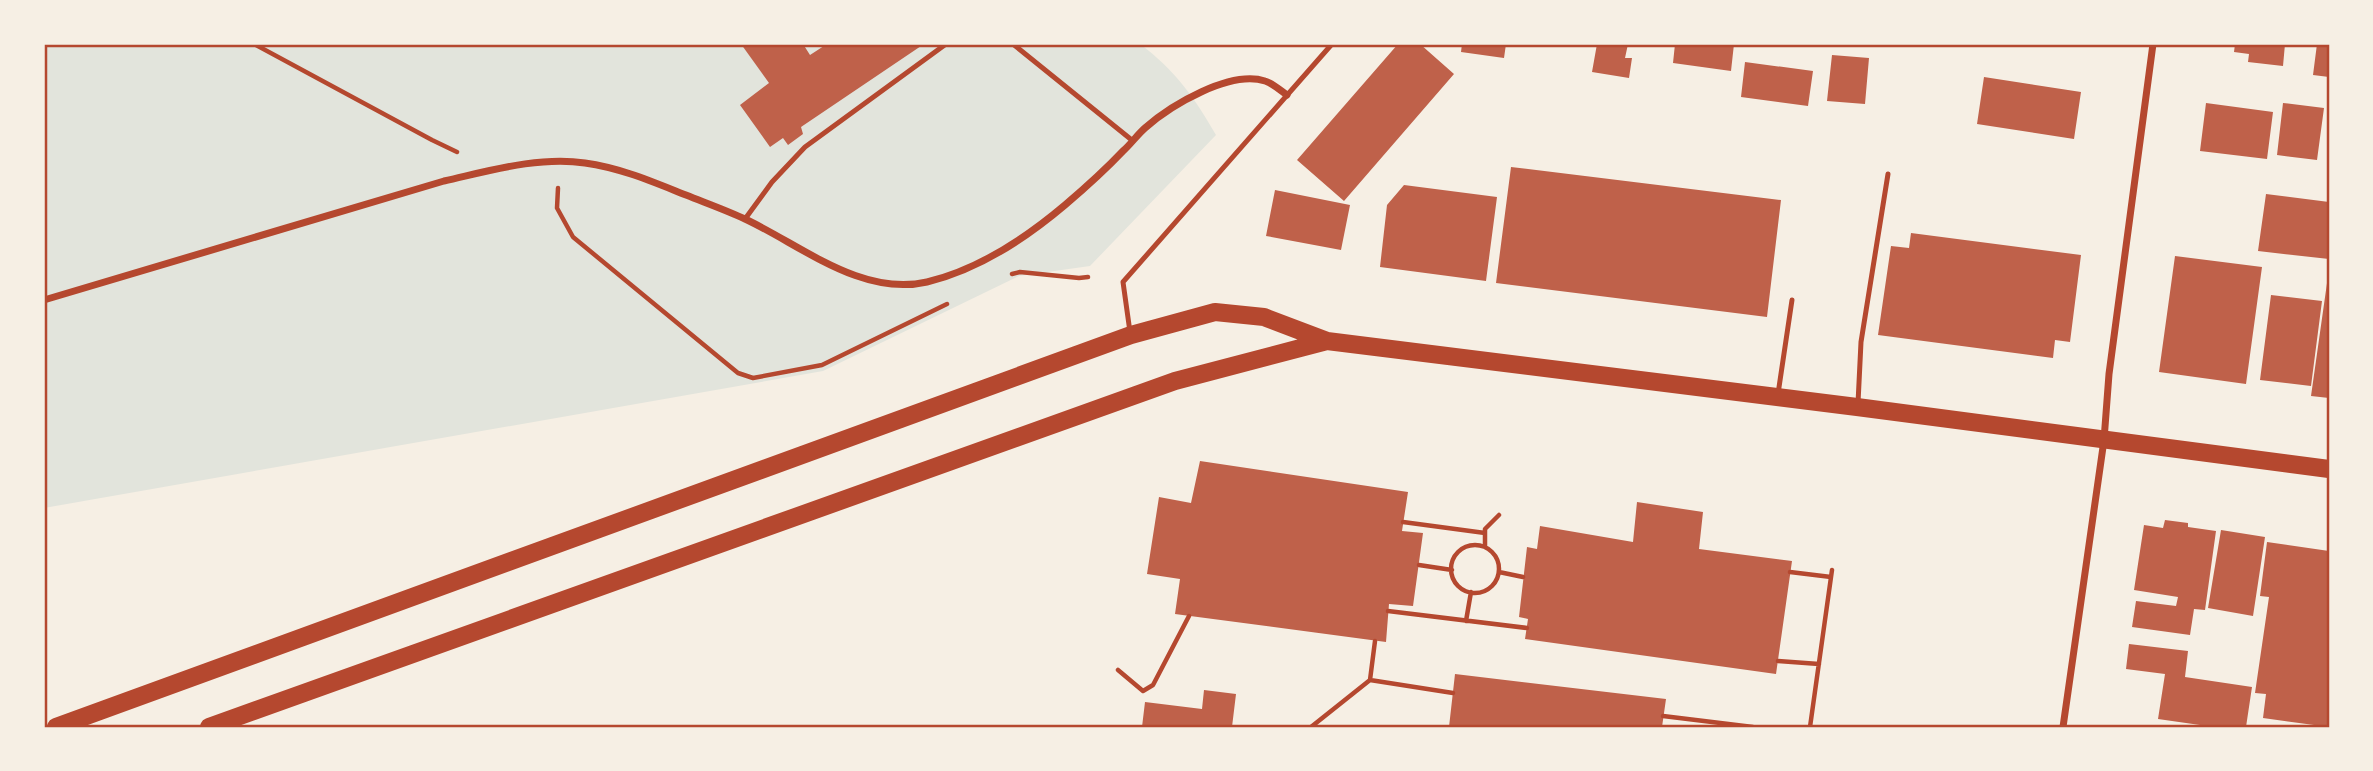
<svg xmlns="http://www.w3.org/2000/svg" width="2373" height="771" font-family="Mulish,sans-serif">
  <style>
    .green { fill: #e2e4dc }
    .building { fill: #bf614a }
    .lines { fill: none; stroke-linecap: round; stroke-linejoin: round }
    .path { stroke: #b5482f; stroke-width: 4.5 }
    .service { stroke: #b5482f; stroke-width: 5 }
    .minor { stroke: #b5482f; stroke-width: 7 }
    .primary { stroke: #b5482f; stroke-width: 18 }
    .neatline { fill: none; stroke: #b5482f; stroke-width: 2.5 }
  </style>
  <rect width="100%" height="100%" fill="#f6efe4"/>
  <path class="green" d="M 44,44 L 1140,44 C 1176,71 1194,97 1216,135 L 1090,266 L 1019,276 L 823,371 L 44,508 Z"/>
  <path class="building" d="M 741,44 L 803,44 L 810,55 L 827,44 L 924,44 L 801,127 L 803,134 L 788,145 L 783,138 L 770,147 L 740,105 L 769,83 Z
    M 1398,44 L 1420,44 L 1454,74 L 1344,201 L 1297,160 Z
    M 1462,44 L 1506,44 L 1504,58 L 1461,52 Z
    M 1597,44 L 1628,44 L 1625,58 L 1632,58 L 1629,78 L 1592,72 Z
    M 1675,44 L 1734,44 L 1731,71 L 1673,63 Z
    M 2235,44 L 2285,44 L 2283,66 L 2248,62 L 2249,54 L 2234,52 Z
    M 2317,44 L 2329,44 L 2329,77 L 2313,75 Z
    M 1832,55 L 1869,58 L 1865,104 L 1827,101 Z
    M 1745,62 L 1813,71 L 1808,106 L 1741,97 Z
    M 1984,77 L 2081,92 L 2074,139 L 1977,124 Z
    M 2206,103 L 2273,112 L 2267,159 L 2200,151 Z
    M 2283,103 L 2324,108 L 2317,160 L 2277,155 Z
    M 1511,167 L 1781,200 L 1767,317 L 1496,283 Z
    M 1404,185 L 1497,197 L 1486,281 L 1380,267 L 1387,205 Z
    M 1275,190 L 1350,205 L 1341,250 L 1266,236 Z
    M 2266,194 L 2329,202 L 2329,259 L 2258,251 Z
    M 1911,233 L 2081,255 L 2070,342 L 2055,340 L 2053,358 L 1878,335 L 1891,246 L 1909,248 Z
    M 2175,256 L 2262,267 L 2246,384 L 2159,372 Z
    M 2328,276 L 2329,276 L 2329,398 L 2311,396 Z
    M 2271,295 L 2322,301 L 2311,386 L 2260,380 Z
    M 1200,461 L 1408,492 L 1402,531 L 1423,533 L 1413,606 L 1389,604 L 1386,642 L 1175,614 L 1180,579 L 1147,574 L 1159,497 L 1191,503 Z
    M 1637,502 L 1703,512 L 1699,549 L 1792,561 L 1776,674 L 1525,639 L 1528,619 L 1519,617 L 1527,547 L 1537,549 L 1540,526 L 1633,542 Z
    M 2165,520 L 2188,523 L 2188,527 L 2216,531 L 2205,610 L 2194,609 L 2190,635 L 2132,627 L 2136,601 L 2176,606 L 2178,597 L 2134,590 L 2144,525 L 2163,528 Z
    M 2221,530 L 2265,537 L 2253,616 L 2208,608 Z
    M 2267,542 L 2329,551 L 2329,727 L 2263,718 L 2266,694 L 2255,693 L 2269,597 L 2260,596 Z
    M 2129,644 L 2188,651 L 2185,677 L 2252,687 L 2246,727 L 2214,727 L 2158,719 L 2165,674 L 2126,669 Z
    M 1455,674 L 1666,699 L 1662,727 L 1449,727 Z
    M 1204,690 L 1236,694 L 1232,727 L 1142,727 L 1145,702 L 1202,709 Z"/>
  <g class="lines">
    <path class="path" d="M 254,44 L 432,140 L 457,152
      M 558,188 L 557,208 L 573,237 L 738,373 L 753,378 L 822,365 L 947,304
      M 1012,274 L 1020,272 L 1079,278 L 1088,277
      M 1403,522 L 1485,533
      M1451 569a24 24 0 1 1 48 0a24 24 0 1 1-48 0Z
      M 1485,547 L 1485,529 L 1499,515
      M 1419,565 L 1452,570
      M 1499,572 L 1523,577
      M 1790,572 L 1831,577
      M 1388,611 L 1527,628
      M 1466,621 L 1471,592
      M 1778,661 L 1819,664
      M 1118,670 L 1143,691 L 1153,685 L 1189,616
      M 1370,680 L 1453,693
      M 1663,716 L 1753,727
      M 1311,727 L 1370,680 L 1375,641
      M 1810,727 L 1832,570"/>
    <path class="service" d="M 1013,44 L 1133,141
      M 745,219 L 772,182 L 805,147 L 946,44
      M 1130,332 L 1123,282 L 1332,44
      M 1778,394 L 1792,300
      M 1858,403 L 1861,342 L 1888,174"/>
    <path class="minor" d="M 44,300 L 444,181 C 489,171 539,156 585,163 C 621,168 653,182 686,195 C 706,203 726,210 745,219 C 801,245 861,297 927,282 C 977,270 1026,238 1065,205 C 1085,188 1105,170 1123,151 C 1131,144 1137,135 1145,128 C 1171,105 1230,70 1265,81 C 1272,83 1280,90 1287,95
      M 2063,727 L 2104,440 L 2109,374 L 2153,44"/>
    <path class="primary" d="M 56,727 L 1131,335 L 1215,312 L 1264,317 L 1327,341 L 1857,407 L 2329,469
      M 209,727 L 1175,381 L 1327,341"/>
  </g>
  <rect width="2373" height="771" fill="none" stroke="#f6efe4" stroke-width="91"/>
  <rect x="46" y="46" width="2282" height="680" class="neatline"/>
</svg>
